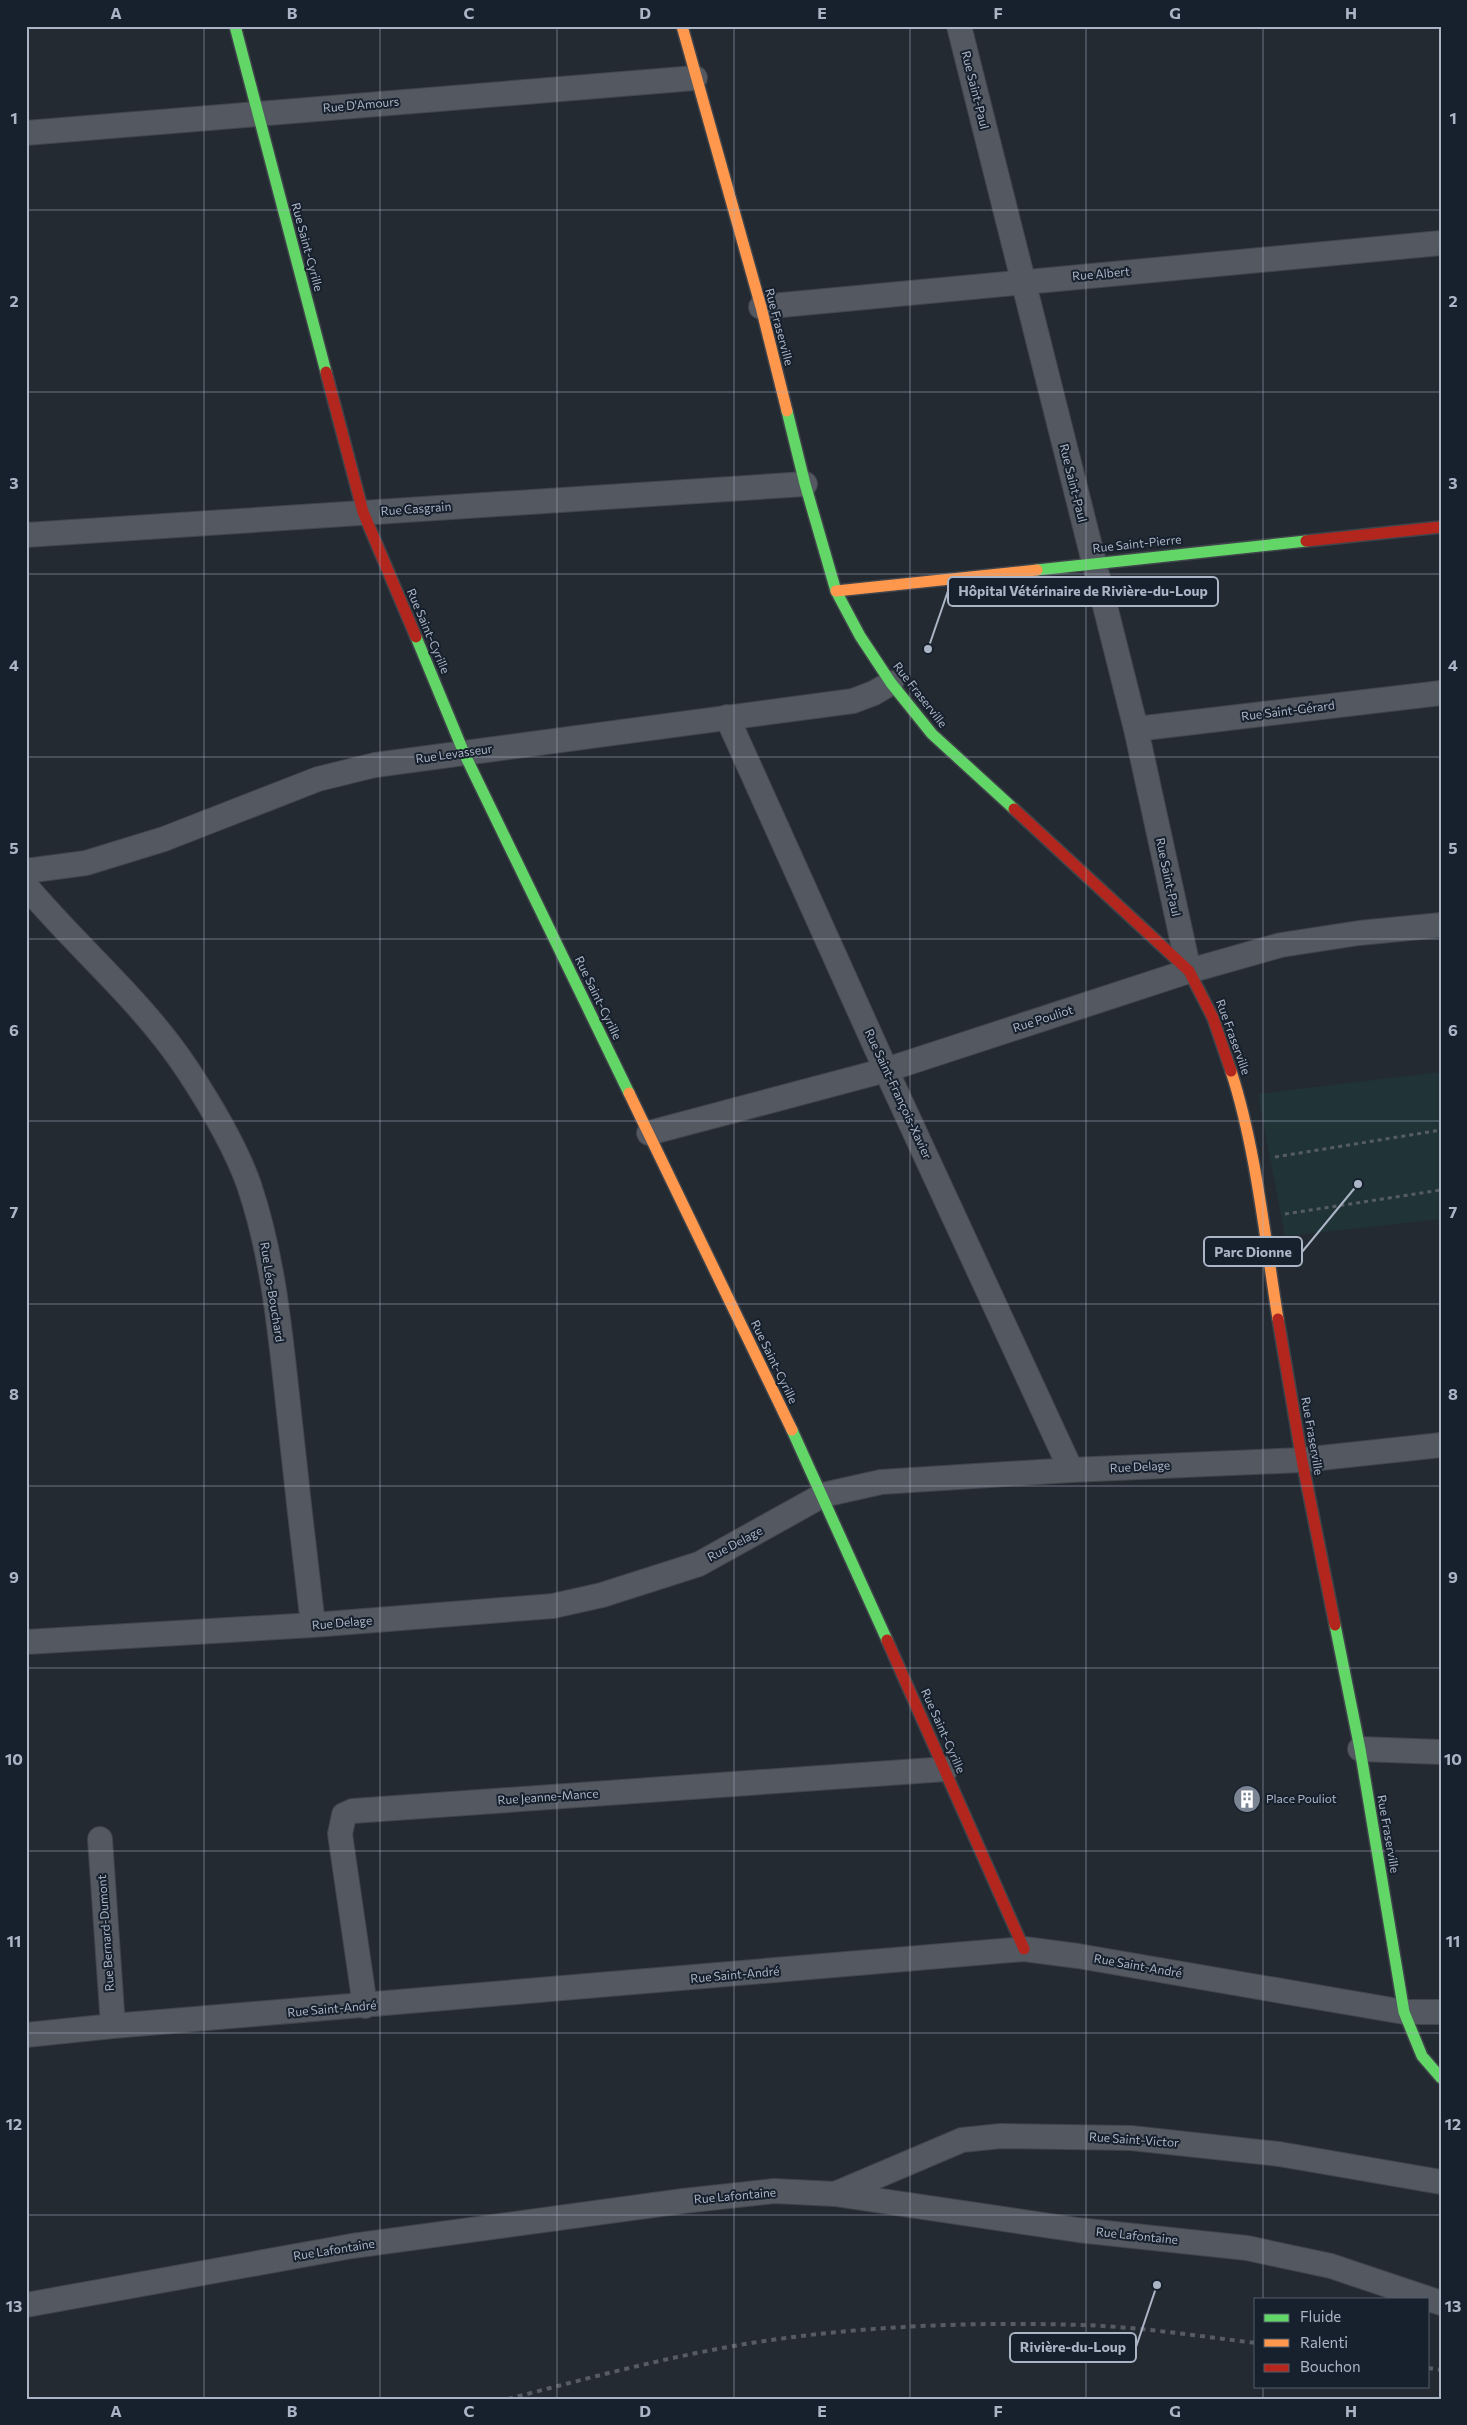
<svg xmlns="http://www.w3.org/2000/svg" width="1467" height="2425" font-family="Commissioner,sans-serif">
  <style>
    .green { fill: #203438 }
    .lines { fill: none; stroke-linecap: round; stroke-linejoin: round }
    .street-casing { stroke: #40444b; stroke-width: 26 }
    .fast-casing { stroke: #40444b; stroke-width: 14 }
    .slow-casing { stroke: #40444b; stroke-width: 14 }
    .jam-casing { stroke: #40444b; stroke-width: 14 }
    .path { stroke: #565c63; stroke-width: 3; stroke-dasharray: 4 4; stroke-linecap: butt }
    .street { stroke: #535861; stroke-width: 24 }
    .fast { stroke: #63d668; stroke-width: 11 }
    .slow { stroke: #ff974d; stroke-width: 11 }
    .jam { stroke: #b3261e; stroke-width: 11 }
    .rail { stroke: #575c64; stroke-width: 4; stroke-dasharray: 5 5; stroke-linecap: butt }
    .grid { fill: none; stroke: #abb5c6; stroke-width: 1; stroke-opacity: 0.55 }
    .labels { text-anchor: middle; stroke-width: 4; stroke-linejoin: round; paint-order: stroke }
    .street-label { font-size: 12px; fill: #abb5c6; stroke: #17202d }
    .poi-label { font-size: 12px; fill: #abb5c6; stroke: #17202d; text-anchor: start }
    .leader { fill: none; stroke: #abb5c6; stroke-width: 2 }
    .callout-dot { fill: #abb5c6; stroke: #17202d; stroke-width: 2 }
    .callout { fill: #17202d; stroke: #abb5c6; stroke-width: 2 }
    .callout-label { font-size: 14px; text-anchor: middle; font-weight: bold; fill: #abb5c6 }
    .neatline { fill: none; stroke: #abb5c6; stroke-width: 2 }
    .grid-label { font-size: 16px; text-anchor: middle; font-weight: bold; fill: #abb5c6 }
  </style>
  <rect width="100%" height="100%" fill="#232a32"/>
  <path class="green" d="M 1441,1072 L 1441,1219 L 1285,1236 L 1258,1094 Z"/>
  <g class="lines">
    <g class="street-casing">
      <path id="street" d="M 959,26 L 1136,729 L 1189,971
        M 26,133 L 695,78
        M 761,307 L 1441,243
        M 26,535 L 805,484
        M 727,717 L 886,1070 L 1071,1470
        M 1136,729 L 1441,693
        M 26,871 L 86,863 L 164,839 L 318,779 L 375,765 L 853,701 L 874,693 L 891,683
        M 26,886 C 78,948 142,1001 187,1069 C 210,1104 235,1145 249,1185 C 273,1256 280,1330 288,1404 C 296,1478 304,1551 313,1625
        M 649,1133 L 886,1070 L 1189,971 L 1281,945 L 1359,933 L 1441,925
        M 26,1642 L 313,1625 L 553,1606 L 602,1595 L 699,1564 L 823,1495 L 881,1482 L 1071,1470 L 1302,1460 L 1441,1445
        M 1360,1749 L 1441,1752
        M 100,1839 L 113,2026
        M 365,2006 L 340,1834 L 344,1815 L 353,1811 L 946,1769
        M 26,2035 L 113,2026 L 1024,1949 L 1078,1956 L 1404,2012 L 1441,2012
        M 835,2194 L 962,2140 L 1001,2136 L 1131,2138 L 1279,2154 L 1441,2182
        M 26,2305 L 352,2246 L 683,2201 L 774,2191 L 835,2194 L 1078,2230 L 1247,2248 L 1331,2266 L 1441,2303"/>
    </g>
    <g class="fast-casing">
      <path id="fast" d="M 235,26 L 326,372
        M 787,411 L 805,484 L 836,591 L 860,636 L 891,683 L 932,734 L 1014,809
        M 1037,570 L 1306,541
        M 416,637 L 464,753 L 629,1093
        M 792,1430 L 887,1640
        M 1335,1625 L 1360,1749 L 1404,2012 L 1422,2056 L 1441,2078"/>
    </g>
    <g class="slow-casing">
      <path id="slow" d="M 682,26 L 761,307 L 787,411
        M 836,591 L 1037,570
        M 1231,1071 C 1256,1148 1265,1239 1278,1319
        M 629,1093 L 792,1430"/>
    </g>
    <g class="jam-casing">
      <path id="jam" d="M 326,372 L 363,512 L 416,637
        M 1306,541 L 1441,527
        M 1014,809 L 1189,971 L 1213,1018 L 1231,1071
        M 1278,1319 L 1302,1460 L 1335,1625
        M 887,1640 L 1024,1949"/>
    </g>
    <path class="path" d="M 1275,1157 L 1441,1130
      M 1285,1214 L 1441,1190"/>
    <use href="#street" class="street"/>
    <use href="#fast" class="fast"/>
    <use href="#slow" class="slow"/>
    <use href="#jam" class="jam"/>
    <path class="rail" d="M 1428,2368 L 1441,2370
      M 508,2399 C 600,2375 692,2350 786,2338 C 883,2325 984,2322 1082,2325 C 1140,2327 1198,2336 1256,2343"/>
  </g>
  <path class="grid" d="M 204,26 L 204,2399M 380,26 L 380,2399M 557,26 L 557,2399M 734,26 L 734,2399M 910,26 L 910,2399M 1086,26 L 1086,2399M 1263,26 L 1263,2299M 26,210 L 1441,210M 26,392 L 1441,392M 26,574 L 1441,574M 26,757 L 1441,757M 26,939 L 1441,939M 26,1121 L 1441,1121M 26,1304 L 1441,1304M 26,1486 L 1441,1486M 26,1668 L 1441,1668M 26,1851 L 1441,1851M 26,2033 L 1441,2033M 26,2215 L 1441,2215M 1263,2386 L 1263,2399"/>
  <defs>
    <g id="building-disc" transform="scale(1.4375)"><circle r="9.5" fill="#7b8492" stroke="#17202d"/><path d="M-4-6H4V6H1V3H-1V6H-4ZM-2.5-4.3h1.7v1.8h-1.7ZM.8-4.3h1.7v1.8H.8ZM-2.5-1h1.7V.8h-1.7ZM.8-1h1.7V.8H.8Z" fill="#fff"/></g>
  </defs>
  <g fill-rule="evenodd">
    <use href="#building-disc" x="1247" y="1799"/>
  </g>
  <g class="labels">
    <g class="street-label">
      <text transform="translate(975 90) rotate(76)" y="4">Rue Saint-Paul</text>
      <text transform="translate(361 105) rotate(-5)" y="4">Rue D'Amours</text>
      <text transform="translate(307 247) rotate(75)" y="4">Rue Saint-Cyrille</text>
      <text transform="translate(1101 274) rotate(-5)" y="4">Rue Albert</text>
      <text transform="translate(779 327) rotate(75)" y="4">Rue Fraserville</text>
      <text transform="translate(1073 483) rotate(76)" y="4">Rue Saint-Paul</text>
      <text transform="translate(416 509) rotate(-4)" y="4">Rue Casgrain</text>
      <text transform="translate(1137 544) rotate(-6)" y="4">Rue Saint-Pierre</text>
      <text transform="translate(428 631) rotate(67)" y="4">Rue Saint-Cyrille</text>
      <text transform="translate(920 695) rotate(52)" y="4">Rue Fraserville</text>
      <text transform="translate(1288 711) rotate(-7)" y="4">Rue Saint-Gérard</text>
      <text transform="translate(454 754) rotate(-8)" y="4">Rue Levasseur</text>
      <text transform="translate(1168 877) rotate(78)" y="4">Rue Saint-Paul</text>
      <text transform="translate(598 998) rotate(64)" y="4">Rue Saint-Cyrille</text>
      <text transform="translate(1043 1019) rotate(-18)" y="4">Rue Pouliot</text>
      <text transform="translate(1233 1037) rotate(70)" y="4">Rue Fraserville</text>
      <text transform="translate(898 1094) rotate(65)" y="4">Rue Saint-François-Xavier</text>
      <text transform="translate(272 1292) rotate(81)" y="4">Rue Léo-Bouchard</text>
      <text transform="translate(774 1362) rotate(64)" y="4">Rue Saint-Cyrille</text>
      <text transform="translate(1312 1436) rotate(80)" y="4">Rue Fraserville</text>
      <text transform="translate(1140 1467) rotate(-3)" y="4">Rue Delage</text>
      <text transform="translate(735 1544) rotate(-28)" y="4">Rue Delage</text>
      <text transform="translate(342 1623) rotate(-5)" y="4">Rue Delage</text>
      <text transform="translate(943 1731) rotate(66)" y="4">Rue Saint-Cyrille</text>
      <text transform="translate(548 1797) rotate(-4)" y="4">Rue Jeanne-Mance</text>
      <text transform="translate(1388 1834) rotate(80)" y="4">Rue Fraserville</text>
      <text transform="translate(106 1933) rotate(-94)" y="4">Rue Bernard-Dumont</text>
      <text transform="translate(1138 1966) rotate(10)" y="4">Rue Saint-André</text>
      <text transform="translate(735 1975) rotate(-5)" y="4">Rue Saint-André</text>
      <text transform="translate(332 2009) rotate(-5)" y="4">Rue Saint-André</text>
      <text transform="translate(1134 2140) rotate(4)" y="4">Rue Saint-Victor</text>
      <text transform="translate(735 2196) rotate(-5)" y="4">Rue Lafontaine</text>
      <text transform="translate(1137 2236) rotate(6)" y="4">Rue Lafontaine</text>
      <text transform="translate(334 2250) rotate(-9)" y="4">Rue Lafontaine</text>
    </g>
    <g class="poi-label">
      <text x="1266" y="1803">Place Pouliot</text>
    </g>
  </g>
  <path class="leader" d="M928 649L948 591M1358 1184L1302 1252M1157 2285L1136 2347"/>
  <g class="callout-dot">
    <circle cx="928" cy="649" r="5"/>
    <circle cx="1358" cy="1184" r="5"/>
    <circle cx="1157" cy="2285" r="5"/>
  </g>
  <g class="callout">
    <rect x="948" y="577" width="270" height="29" rx="5"/>
    <rect x="1204" y="1237" width="98" height="29" rx="5"/>
    <rect x="1010" y="2333" width="126" height="29" rx="5"/>
  </g>
  <g class="callout-label">
    <text x="1083" y="596">Hôpital Vétérinaire de Rivière-du-Loup</text>
    <text x="1253" y="1257">Parc Dionne</text>
    <text x="1073" y="2352">Rivière-du-Loup</text>
  </g>
  <rect width="1467" height="2425" fill="none" stroke="#17202d" stroke-width="55"/>
  <rect x="1254" y="2298" width="175" height="90" fill="#17202d" stroke="#525c6a"/>
  <rect x="1264" y="2314" width="25" height="8" fill="#63d668" stroke="#525c6a"/>
  <text x="1300" y="2322" font-size="15" fill="#abb5c6">Fluide</text>
  <rect x="1264" y="2339" width="25" height="8" fill="#ff974d" stroke="#525c6a"/>
  <text x="1300" y="2348" font-size="15" fill="#abb5c6">Ralenti</text>
  <rect x="1264" y="2364" width="25" height="8" fill="#b3261e" stroke="#525c6a"/>
  <text x="1300" y="2372" font-size="15" fill="#abb5c6">Bouchon</text>
  <rect x="28" y="28" width="1412" height="2370" class="neatline"/>
  <g class="grid-label">
    <text x="116" y="19">A</text>
    <text x="292" y="19">B</text>
    <text x="469" y="19">C</text>
    <text x="645" y="19">D</text>
    <text x="822" y="19">E</text>
    <text x="998" y="19">F</text>
    <text x="1175" y="19">G</text>
    <text x="1351" y="19">H</text>
    <text x="14" y="124">1</text>
    <text x="1453" y="124">1</text>
    <text x="14" y="307">2</text>
    <text x="1453" y="307">2</text>
    <text x="14" y="489">3</text>
    <text x="1453" y="489">3</text>
    <text x="14" y="671">4</text>
    <text x="1453" y="671">4</text>
    <text x="14" y="854">5</text>
    <text x="1453" y="854">5</text>
    <text x="14" y="1036">6</text>
    <text x="1453" y="1036">6</text>
    <text x="14" y="1218">7</text>
    <text x="1453" y="1218">7</text>
    <text x="14" y="1400">8</text>
    <text x="1453" y="1400">8</text>
    <text x="14" y="1583">9</text>
    <text x="1453" y="1583">9</text>
    <text x="14" y="1765">10</text>
    <text x="1453" y="1765">10</text>
    <text x="14" y="1947">11</text>
    <text x="1453" y="1947">11</text>
    <text x="14" y="2130">12</text>
    <text x="1453" y="2130">12</text>
    <text x="14" y="2312">13</text>
    <text x="1453" y="2312">13</text>
    <text x="116" y="2417">A</text>
    <text x="292" y="2417">B</text>
    <text x="469" y="2417">C</text>
    <text x="645" y="2417">D</text>
    <text x="822" y="2417">E</text>
    <text x="998" y="2417">F</text>
    <text x="1175" y="2417">G</text>
    <text x="1351" y="2417">H</text>
  </g>
</svg>
